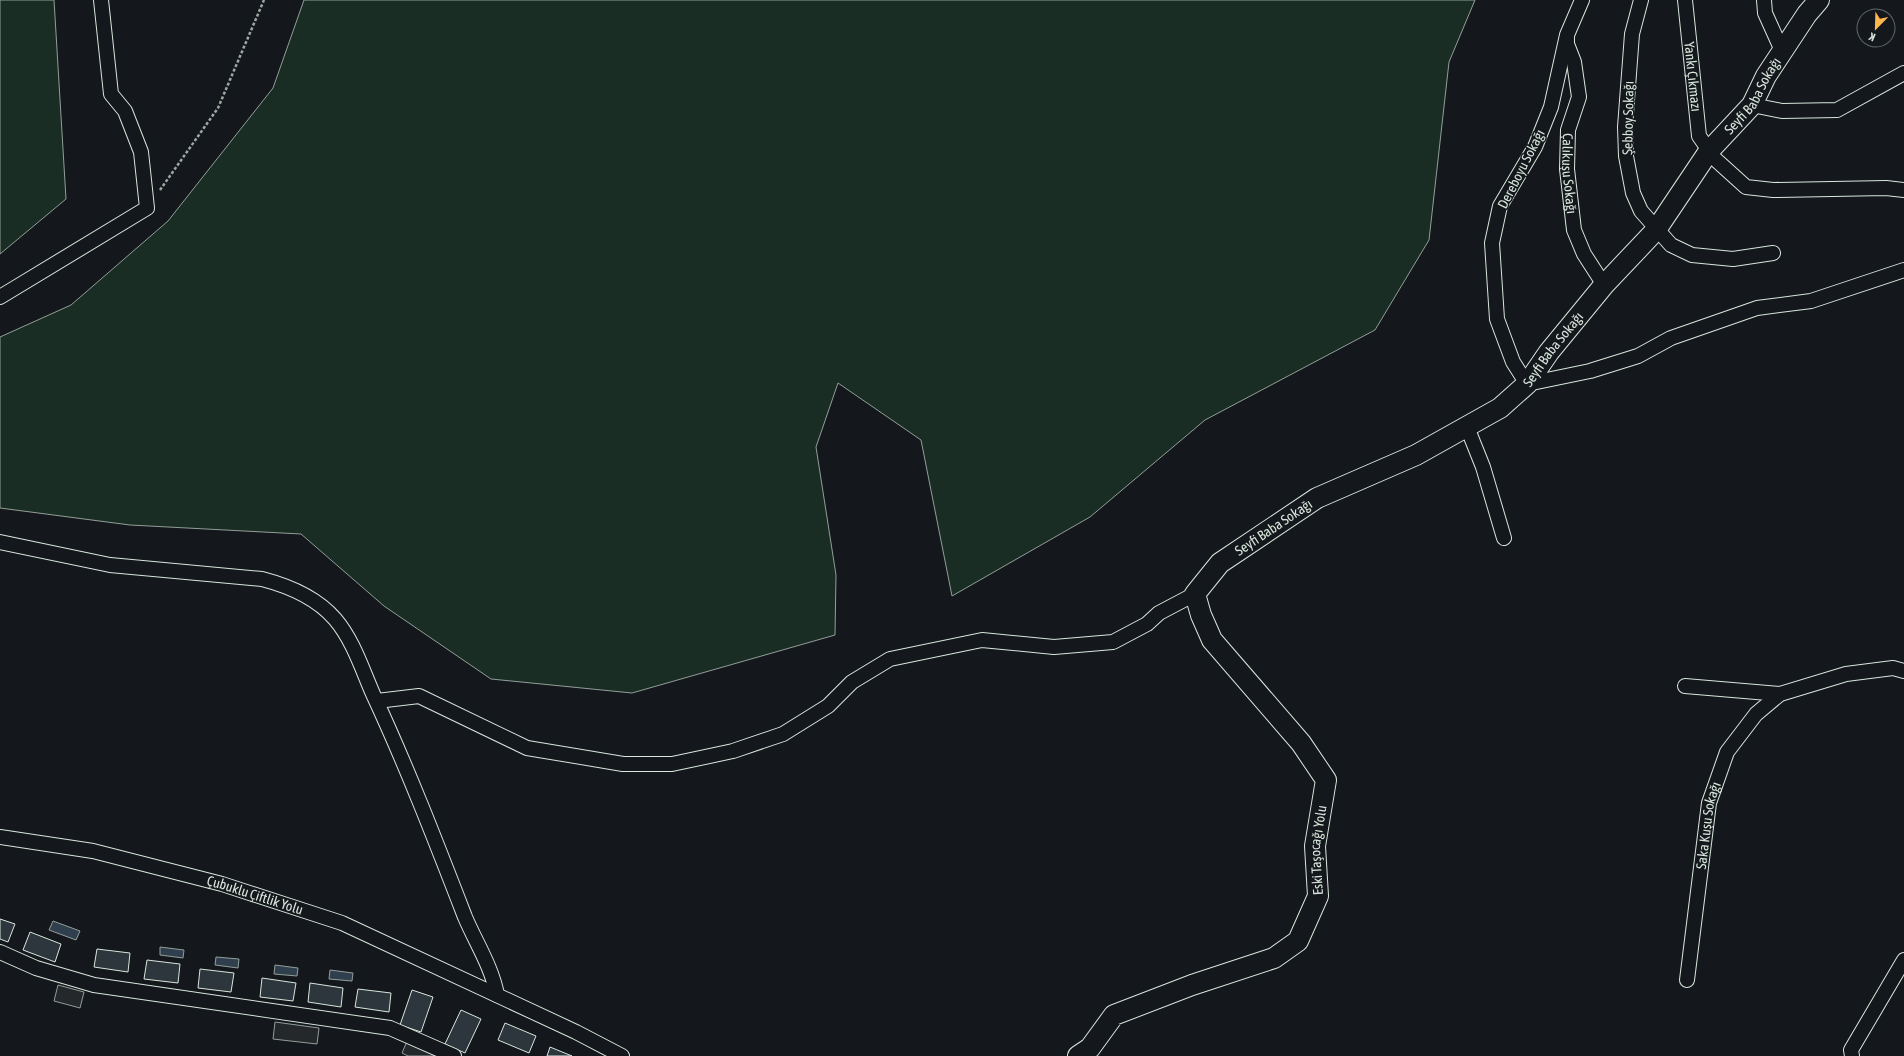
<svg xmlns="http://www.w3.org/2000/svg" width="1904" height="1056" font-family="'Asap Condensed',sans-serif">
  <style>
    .green { fill: #1a2d24; stroke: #939e99 }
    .parking { fill: #24282b; stroke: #939e99 }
    .water { fill: #2f3f4d; stroke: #939e99 }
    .building { fill: #2c363c; stroke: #d8e6dc }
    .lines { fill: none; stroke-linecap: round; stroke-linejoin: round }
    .street-casing { stroke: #d8e6dc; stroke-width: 16 }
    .secondary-casing { stroke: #d8e6dc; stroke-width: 22 }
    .path { stroke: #9da8a2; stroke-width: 2.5; stroke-dasharray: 3 2; stroke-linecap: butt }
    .street { stroke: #14181c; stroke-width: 14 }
    .secondary { stroke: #14181c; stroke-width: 20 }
    .labels { text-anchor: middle; stroke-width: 3; stroke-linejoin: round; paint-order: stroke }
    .street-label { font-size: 14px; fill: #d8e6dc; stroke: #14181c }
  </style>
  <rect width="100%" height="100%" fill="#14181c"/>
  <path class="green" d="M 0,0 L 54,0 L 66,199 L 0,254 Z
    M 304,0 L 1475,0 L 1449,62 L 1429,240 L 1375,330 L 1205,420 L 1090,517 L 952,596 L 921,440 L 838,383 L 816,447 L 836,575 L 835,635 L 632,693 L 491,679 L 384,606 L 301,534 L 130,525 L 0,508 L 0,337 L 71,305 L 168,221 L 273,88 Z"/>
  <path class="parking" d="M 58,985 L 84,992 L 80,1008 L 54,1001 Z
    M 275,1022 L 319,1028 L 317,1044 L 273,1039 Z
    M 408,1039 L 446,1056 L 408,1056 L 402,1053 Z"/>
  <path class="water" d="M 53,921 L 80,931 L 76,940 L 49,930 Z
    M 160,947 L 184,950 L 183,958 L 160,955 Z
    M 216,957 L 239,959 L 238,968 L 215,965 Z
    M 275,965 L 298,968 L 297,976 L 274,974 Z
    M 330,970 L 353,973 L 352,981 L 329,979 Z"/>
  <path class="building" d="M 0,919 L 15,924 L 8,942 L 0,939 Z
    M 30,932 L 61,944 L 55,962 L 23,950 Z
    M 97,949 L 130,953 L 128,972 L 94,967 Z
    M 147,960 L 180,964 L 178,983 L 144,979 Z
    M 200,969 L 234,973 L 231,992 L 198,988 Z
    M 262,978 L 296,983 L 293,1001 L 260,997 Z
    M 310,983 L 343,988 L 341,1007 L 308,1002 Z
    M 358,989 L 391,993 L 389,1012 L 355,1007 Z
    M 412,990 L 433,997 L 421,1032 L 400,1025 Z
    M 461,1010 L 481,1019 L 465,1053 L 445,1044 Z
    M 505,1023 L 536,1036 L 529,1053 L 498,1040 Z
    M 550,1047 L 572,1056 L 547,1056 Z"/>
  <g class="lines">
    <g class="street-casing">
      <g id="street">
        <path d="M 1582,0 L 1567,35 L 1551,107 L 1535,147 L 1500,206 L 1492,243 L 1497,319 L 1513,362 L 1527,384 L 1590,371 L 1638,356 L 1671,338 L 1757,308 L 1811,301 L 1904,270"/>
        <path d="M 1641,0 L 1632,34 L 1625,127 L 1626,156 L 1633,193 L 1641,211 L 1671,245 L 1692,255 L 1733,259 L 1773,253"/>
        <path id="s1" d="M 1685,0 L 1699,136 L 1715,159 L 1746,187 L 1773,190 L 1886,188 L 1904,190"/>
        <path d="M 1764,0 L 1765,13 L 1783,53"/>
        <path id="s2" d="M 1567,37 L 1567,44 L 1574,62 L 1579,97 L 1568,130 L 1567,169 L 1574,230 L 1584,254 L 1604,285"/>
        <path d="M 1752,105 L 1782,111 L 1837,110 L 1904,73"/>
        <path d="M 0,297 L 147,208 L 141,152 L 125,111 L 111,94 L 101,0"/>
        <path d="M 1467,427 L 1483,467 L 1504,538"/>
        <path d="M 0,542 L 110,565 L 262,579 C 289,586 316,597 335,619 C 353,640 362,669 373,694 C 407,767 436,842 465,917 C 476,943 492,967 497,995"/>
        <path d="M 1685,686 L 1780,694"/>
        <path d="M 377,701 L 419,696 L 527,748 L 623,764 L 672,764 L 733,751 L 783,734 L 828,706 L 852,682 L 890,659 L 982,640 L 1054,647 L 1113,642 L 1147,624 L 1159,613 L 1195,594"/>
        <path id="s3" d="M 0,837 L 93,851 L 222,884 L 342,923 L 576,1032 L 622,1056"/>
        <path d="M 0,952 L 36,968 L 94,985 L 390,1028 L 454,1056"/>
        <path id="s4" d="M 1687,980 L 1709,803 L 1727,752 L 1756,714 L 1780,694 L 1846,674 L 1893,668 L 1904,671"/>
        <path d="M 1852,1056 L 1851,1050 L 1904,960"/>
      </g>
    </g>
    <g class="secondary-casing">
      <g id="secondary">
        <path id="s5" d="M 1078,1056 L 1090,1048 L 1114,1015 L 1192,985 L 1274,958 L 1298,941 L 1318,896 L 1315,846 L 1326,780 L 1301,743 L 1212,640 L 1201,615 L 1195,594 L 1220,563 L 1317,498 L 1416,455 L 1500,408 L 1527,384 L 1549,352 L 1604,285 L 1656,230 L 1709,151 L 1752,105 L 1766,76 L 1807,14 L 1819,0"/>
      </g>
    </g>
    <path class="path" d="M 160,190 L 218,108 L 264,0"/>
    <use href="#street" class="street"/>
    <use href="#secondary" class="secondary"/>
  </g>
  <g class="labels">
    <g class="street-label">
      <text dy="5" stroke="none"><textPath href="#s1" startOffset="77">Yankı Çıkmazı</textPath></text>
      <text dy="5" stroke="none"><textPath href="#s5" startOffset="1415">Seyfi Baba Sokağı</textPath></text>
      <text transform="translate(1628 118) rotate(-89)" y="5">Şebboy Sokağı</text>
      <text transform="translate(1521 169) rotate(-63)" y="5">Dereboyu Sokağı</text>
      <text dy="5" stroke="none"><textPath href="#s2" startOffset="140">Çalıkuşu Sokağı</textPath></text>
      <text dy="5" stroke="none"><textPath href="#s5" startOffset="1091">Seyfi Baba Sokağı</textPath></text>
      <text dy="5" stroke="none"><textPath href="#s5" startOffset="755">Seyfi Baba Sokağı</textPath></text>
      <text dy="5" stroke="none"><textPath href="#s4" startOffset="156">Saka Kuşu Sokağı</textPath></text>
      <text dy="5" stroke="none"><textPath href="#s5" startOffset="350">Eski Taşocağı Yolu</textPath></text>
      <text dy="5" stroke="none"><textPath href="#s3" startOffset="262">Çubuklu Çiftlik Yolu</textPath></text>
    </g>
  </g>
  <g transform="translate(1876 28) rotate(203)"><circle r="19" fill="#14181c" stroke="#626a69"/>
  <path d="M0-3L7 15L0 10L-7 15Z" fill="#ffb74d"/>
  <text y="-6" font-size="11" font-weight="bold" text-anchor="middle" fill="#d8e6dc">K</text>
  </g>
</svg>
